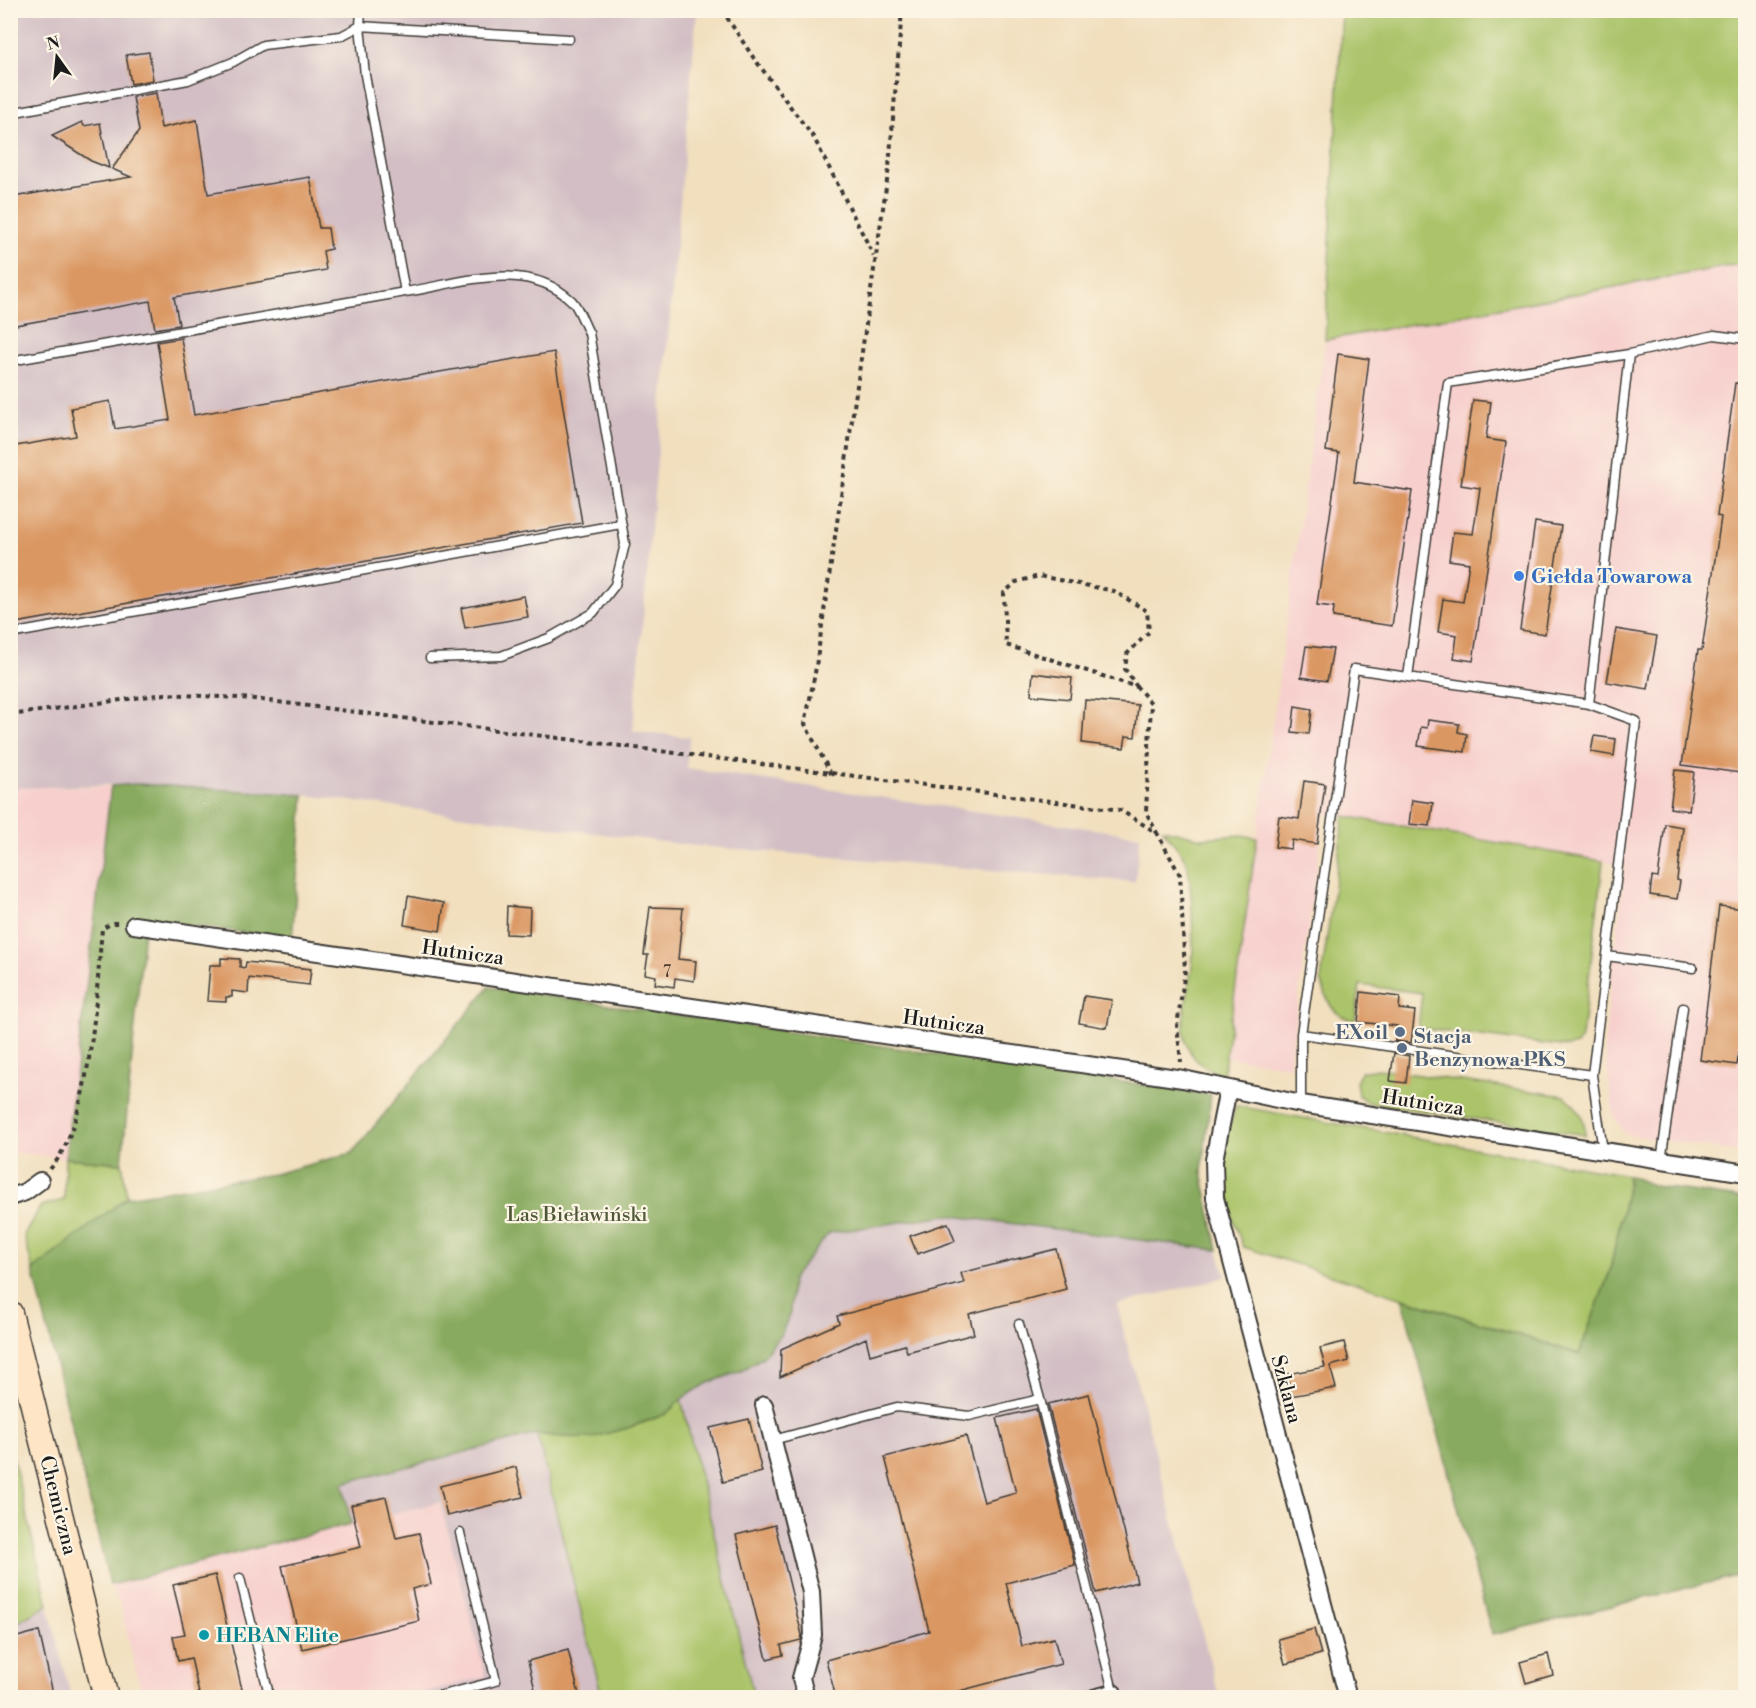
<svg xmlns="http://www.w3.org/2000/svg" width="1756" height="1708" font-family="'Libre Bodoni',serif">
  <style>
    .built { fill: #f7d0ce }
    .industrial { fill: #d2bec4 }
    .green { fill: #abc46a; stroke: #647043; stroke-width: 1.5 }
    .forest { fill: #88aa5e; stroke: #52633d; stroke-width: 1.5 }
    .building { fill: #da9762 }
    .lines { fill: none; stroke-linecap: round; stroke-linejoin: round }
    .lane-casing { stroke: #3c3934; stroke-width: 11 }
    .street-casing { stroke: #3c3934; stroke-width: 20 }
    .secondary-casing { stroke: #3c3934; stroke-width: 27 }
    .path { stroke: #3c3934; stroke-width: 4; stroke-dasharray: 4.5 4.5; stroke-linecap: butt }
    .lane { stroke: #fff; stroke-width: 8 }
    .street { stroke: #fff; stroke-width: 16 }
    .secondary { stroke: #fde5c5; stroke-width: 24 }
    .shop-dot { fill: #3f7fe0; stroke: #fcf5e5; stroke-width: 2 }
    .service-dot { fill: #5c6f8a; stroke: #fcf5e5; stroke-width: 2 }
    .culture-dot { fill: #0f9aa8; stroke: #fcf5e5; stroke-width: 2 }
    .labels { text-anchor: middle; stroke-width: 4.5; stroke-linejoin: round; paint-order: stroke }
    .number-label { font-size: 16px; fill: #4c3b2e }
    .shop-label { font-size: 20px; font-weight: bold; fill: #366cbe; stroke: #fcf5e5; text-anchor: start }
    .street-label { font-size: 20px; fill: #1c1c1c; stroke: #fcf5e5 }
    .service-label { font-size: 20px; font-weight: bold; fill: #4e5e75; stroke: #fcf5e5; text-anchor: end }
    .park-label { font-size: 20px; fill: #4e5737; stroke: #fcf5e5 }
    .culture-label { font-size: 20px; font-weight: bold; fill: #0d838f; stroke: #fcf5e5; text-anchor: start }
  </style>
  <rect width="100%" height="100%" fill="#fcf5e5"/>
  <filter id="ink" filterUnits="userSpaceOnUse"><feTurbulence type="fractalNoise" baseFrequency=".0167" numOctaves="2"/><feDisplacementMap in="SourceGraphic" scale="12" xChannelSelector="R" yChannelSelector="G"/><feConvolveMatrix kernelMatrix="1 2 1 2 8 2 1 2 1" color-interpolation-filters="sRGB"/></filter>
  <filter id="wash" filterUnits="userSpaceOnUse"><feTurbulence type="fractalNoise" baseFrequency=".008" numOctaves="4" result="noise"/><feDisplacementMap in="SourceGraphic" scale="24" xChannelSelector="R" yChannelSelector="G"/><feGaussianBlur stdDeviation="1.35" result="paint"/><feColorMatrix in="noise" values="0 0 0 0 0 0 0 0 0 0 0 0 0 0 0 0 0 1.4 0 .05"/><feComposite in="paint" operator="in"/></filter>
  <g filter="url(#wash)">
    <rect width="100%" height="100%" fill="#f1dfbe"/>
    <path class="built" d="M 1745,263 L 1745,1153 L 1625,1134 L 1614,1116 L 1604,1046 L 1625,865 L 1324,813 L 1289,1066 L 1227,1057 L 1325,340 Z
      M 111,786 L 65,1158 L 11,1152 L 10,788 Z
      M 440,1502 L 486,1677 L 405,1698 L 142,1697 L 121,1607 L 110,1585 Z"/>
    <path class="industrial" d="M 10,11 L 697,11 L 633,731 L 690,737 L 686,768 L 1140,836 L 1135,882 L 687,845 L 304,795 L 138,784 L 11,788 Z
      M 946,1215 L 1218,1250 L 1226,1277 L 1117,1305 L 1219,1697 L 754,1697 L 681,1399 L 708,1383 L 741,1371 L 790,1314 L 792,1280 L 829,1233 Z
      M 537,1434 L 602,1697 L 405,1697 L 486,1677 L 440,1502 L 351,1524 L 343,1483 Z
      M 48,1605 L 71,1697 L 11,1697 L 10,1626 Z"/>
    <path class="green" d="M 1342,11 L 1745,11 L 1745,263 L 1325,340 Z
      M 1344,816 L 1603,861 L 1582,1036 L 1577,1045 L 1568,1047 L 1418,1028 L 1422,993 L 1360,985 L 1355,1021 C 1331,1016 1327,1001 1321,980 Z
      M 1163,829 L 1201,838 L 1242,835 L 1257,838 L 1223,1075 C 1166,1057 1186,1011 1192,966 C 1194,948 1192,880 1187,864 C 1183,852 1170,840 1163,829 Z
      M 1378,1069 L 1565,1096 C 1577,1106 1586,1119 1585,1135 L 1368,1103 L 1358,1095 L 1356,1081 L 1361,1072 Z
      M 1236,1106 L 1627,1175 L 1628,1183 L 1610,1271 L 1579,1354 L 1243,1247 L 1221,1186 L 1226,1137 Z
      M 65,1158 L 122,1163 L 127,1197 L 33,1270 L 24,1235 L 41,1206 L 64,1200 Z
      M 681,1399 L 754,1697 L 602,1697 L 537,1434 C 576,1440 628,1432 664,1414 C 670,1411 676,1404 681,1399 Z
      M 10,1445 L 48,1605 L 11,1626 L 10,1626 Z"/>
    <path class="forest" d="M 138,784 L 304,795 L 292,939 L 145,919 L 122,1163 L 65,1158 L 111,786 Z
      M 489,987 L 1211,1095 L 1202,1172 L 1218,1250 L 946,1215 L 829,1233 L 792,1279 L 790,1314 L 781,1334 L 763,1357 L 741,1371 L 708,1383 L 684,1397 L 666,1414 L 628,1428 L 590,1438 L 559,1437 L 537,1434 L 343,1483 L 351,1524 L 110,1585 L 33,1270 L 127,1197 L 274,1174 L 352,1153 Z
      M 1627,1175 L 1655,1186 L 1745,1199 L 1745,1574 L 1492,1635 L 1402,1298 L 1579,1354 L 1610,1271 L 1628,1183 Z"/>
    <g id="blocks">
      <path class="building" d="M 149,52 L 153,80 L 131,84 L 126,55 Z
        M 156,93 L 161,128 L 197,120 L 208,194 L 310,177 L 319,228 L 328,228 L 331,249 L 323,251 L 326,270 L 174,297 L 179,325 L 155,329 L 150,301 L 10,326 L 10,257 L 18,256 L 12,217 L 15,200 L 19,196 L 131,177 L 112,169 L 139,131 L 133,97 Z
        M 82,122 L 84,126 L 100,123 L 109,168 L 91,161 L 52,136 Z
        M 181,338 L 194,415 L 554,352 L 582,523 L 10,624 L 10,447 L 76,436 L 71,408 L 110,401 L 115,429 L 170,420 L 157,342 Z
        M 1338,354 L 1369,359 L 1354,482 L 1412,491 L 1392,626 L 1333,617 L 1334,607 L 1317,605 L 1339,453 L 1326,451 Z
        M 1735,383 L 1746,384 L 1746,731 L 1740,773 L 1682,765 L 1698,650 L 1702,650 L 1721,517 L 1717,516 Z
        M 1473,400 L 1491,402 L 1486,439 L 1506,442 L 1473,661 L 1454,658 L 1457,635 L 1438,632 L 1443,599 L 1463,602 L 1469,563 L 1449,560 L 1453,532 L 1473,534 L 1480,488 L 1461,485 Z
        M 1535,522 L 1561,526 L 1545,634 L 1520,630 Z
        M 524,596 L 528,617 L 465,628 L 461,608 Z
        M 1616,629 L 1657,636 L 1648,689 L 1607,682 Z
        M 1306,646 L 1333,649 L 1327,681 L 1301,677 Z
        M 1033,673 L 1072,678 L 1070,699 L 1031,695 Z
        M 1085,700 L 1138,705 L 1135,737 L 1126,736 L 1124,748 L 1082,743 Z
        M 1295,706 L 1312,709 L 1309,734 L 1292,732 Z
        M 1428,720 L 1459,724 L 1458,732 L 1467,734 L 1465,752 L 1418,746 L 1421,727 L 1427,728 Z
        M 1594,736 L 1616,739 L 1614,756 L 1591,752 Z
        M 1675,770 L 1694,772 L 1689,811 L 1670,808 Z
        M 1304,781 L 1325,784 L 1317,844 L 1292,840 L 1291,849 L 1275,847 L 1279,816 L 1299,819 Z
        M 1412,800 L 1433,803 L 1430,826 L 1409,824 Z
        M 1665,824 L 1683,827 L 1677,880 L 1680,881 L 1677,899 L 1650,895 L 1652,877 L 1658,878 Z
        M 408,896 L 444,903 L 440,931 L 404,925 Z
        M 507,906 L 530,908 L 529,935 L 506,934 Z
        M 1719,906 L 1746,909 L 1746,998 L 1737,1065 L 1700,1060 Z
        M 650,907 L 683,908 L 678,959 L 696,961 L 694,981 L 675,978 L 674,987 L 655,984 L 656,976 L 645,974 L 648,955 L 644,955 Z
        M 221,958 L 240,959 L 240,967 L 245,968 L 246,962 L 311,969 L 309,985 L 249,978 L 248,993 L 232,991 L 232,997 L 226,997 L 226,1002 L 207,1001 L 210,965 L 221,965 Z
        M 1361,992 L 1400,997 L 1399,1009 L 1415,1011 L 1411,1043 L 1395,1041 L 1397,1026 L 1358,1022 Z
        M 1084,996 L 1112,1000 L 1107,1028 L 1079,1023 Z
        M 1394,1053 L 1409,1056 L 1406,1083 L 1390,1081 Z
        M 948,1223 L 955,1241 L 917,1254 L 910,1236 Z
        M 1056,1249 L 1066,1289 L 969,1314 L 974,1334 L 907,1352 L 905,1345 L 870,1355 L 866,1338 L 780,1377 L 781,1349 L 839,1323 L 837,1316 L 964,1283 L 961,1273 Z
        M 1344,1342 L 1349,1361 L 1330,1366 L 1336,1388 L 1291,1396 L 1287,1374 L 1325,1367 L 1320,1348 Z
        M 1089,1394 L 1137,1582 L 1096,1593 L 1048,1404 Z
        M 1036,1409 L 1075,1565 L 1006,1583 L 1022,1646 L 1054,1638 L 1061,1664 L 933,1698 L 836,1698 L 826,1660 L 929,1631 L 885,1457 L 966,1436 L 984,1502 L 1016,1493 L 997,1418 Z
        M 749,1419 L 762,1472 L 723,1482 L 710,1428 Z
        M 516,1467 L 523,1497 L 447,1516 L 440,1486 Z
        M 386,1497 L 396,1538 L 419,1533 L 431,1584 L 412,1589 L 419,1621 L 302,1649 L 282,1566 L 361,1547 L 351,1505 Z
        M 775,1525 L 802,1635 L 801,1640 L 781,1645 L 783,1655 L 767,1659 L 736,1535 Z
        M 215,1575 L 244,1698 L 200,1698 L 191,1658 L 178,1661 L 173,1636 L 185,1634 L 173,1585 Z
        M 1314,1629 L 1321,1654 L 1285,1664 L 1278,1639 Z
        M 39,1631 L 54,1698 L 10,1698 L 10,1639 Z
        M 568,1650 L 580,1698 L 537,1698 L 528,1661 Z
        M 1548,1654 L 1553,1675 L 1526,1683 L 1520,1662 Z"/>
    </g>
  </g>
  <g filter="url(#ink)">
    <use href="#blocks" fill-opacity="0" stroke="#3c3934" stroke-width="1.5"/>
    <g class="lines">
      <g class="lane-casing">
        <path id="lane" d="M 10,113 L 188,80 L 233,62 L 263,45 L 341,36 L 360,26 L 361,10
          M 1629,354 L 1714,335 L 1746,339
          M 10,361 L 405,292
          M 10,634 L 621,524
          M 430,658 L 501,656 L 549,638 L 593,613 L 615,585 L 625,544 L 589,333 C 584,324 579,308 572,301 C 526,257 459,284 405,292 L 365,75 L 360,26 L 569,39
          M 1408,677 L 1448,383 L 1629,354 L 1589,704
          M 1607,956 L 1693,968
          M 1301,1034 L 1592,1075
          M 1301,1104 L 1301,1034 L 1354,669 L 1589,704 L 1636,721 L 1592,1075 L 1603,1151
          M 1661,1161 L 1683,1008
          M 1040,1399 L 1114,1695
          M 773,1440 L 897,1407 L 969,1416 L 1040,1399 L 1019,1324
          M 240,1578 L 270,1698
          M 431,1698 L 496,1681 L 460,1533"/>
      </g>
      <g class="street-casing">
        <path id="street" d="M 134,925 L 1183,1079 L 1301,1104 L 1746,1173
          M 1228,1089 L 1214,1160 L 1215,1198 L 1348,1698
          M 10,1197 L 25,1192 L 40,1181
          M 764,1405 L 811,1592 L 813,1635 L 801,1678 L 806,1698
          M 1094,1698 L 1113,1693"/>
      </g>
      <g class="secondary-casing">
        <path id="secondary" d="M 10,1313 L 106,1698"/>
      </g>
      <path class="path" d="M 722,10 L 753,57 L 814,138 L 874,256
        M 1137,687 L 1125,669 L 1127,654 L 1149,632 L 1147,611 L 1114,591 L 1039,576 L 1016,582 L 1004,593 L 1006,645 L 1137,687 L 1151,703 L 1146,812 L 1157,833
        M 10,715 L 165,694 L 254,699 L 1120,810 L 1157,833 L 1180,875 L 1185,971 L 1177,1026 L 1181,1062
        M 831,774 L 805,724 L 815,673 L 889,167 L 902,10
        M 50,1169 C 92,1122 96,992 102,929 L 112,923 L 118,923"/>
      <use href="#lane" class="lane"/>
      <use href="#street" class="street"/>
      <use href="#secondary" class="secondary"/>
    </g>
  </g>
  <circle class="shop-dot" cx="1519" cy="576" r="6"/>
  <g class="service-dot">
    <circle cx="1400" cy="1032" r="6"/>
    <circle cx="1402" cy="1048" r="6"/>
  </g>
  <circle class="culture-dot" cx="204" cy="1635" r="6"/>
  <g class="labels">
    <g class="number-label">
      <text x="667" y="977">7</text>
    </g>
    <g class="shop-label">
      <text x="1531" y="583">Giełda Towarowa</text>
    </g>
    <g class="street-label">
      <text transform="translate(463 952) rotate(8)" y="7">Hutnicza</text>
      <text transform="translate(944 1022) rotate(8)" y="7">Hutnicza</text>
      <text transform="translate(1423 1102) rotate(9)" y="7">Hutnicza</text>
      <text transform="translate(1287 1389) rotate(75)" y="7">Szklana</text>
      <text transform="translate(59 1505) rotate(76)" y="7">Chemiczna</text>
    </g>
    <g class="service-label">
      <text x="1388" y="1039">EXoil</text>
      <text x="1414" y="1043" text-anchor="start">Stacja<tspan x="1414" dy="23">Benzynowa PKS</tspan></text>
    </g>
    <g class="park-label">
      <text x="577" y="1221">Las Bieławiński</text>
    </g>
    <g class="culture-label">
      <text x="216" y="1642">HEBAN Elite</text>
    </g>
  </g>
  <rect width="1756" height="1708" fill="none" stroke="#fcf5e5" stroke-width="36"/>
  <g transform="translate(57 57) rotate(345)" stroke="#fcf5e5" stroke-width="4.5" paint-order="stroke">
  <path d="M0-4.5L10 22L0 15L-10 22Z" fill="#1c1c1c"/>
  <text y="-9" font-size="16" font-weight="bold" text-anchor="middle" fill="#1c1c1c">N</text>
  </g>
</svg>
